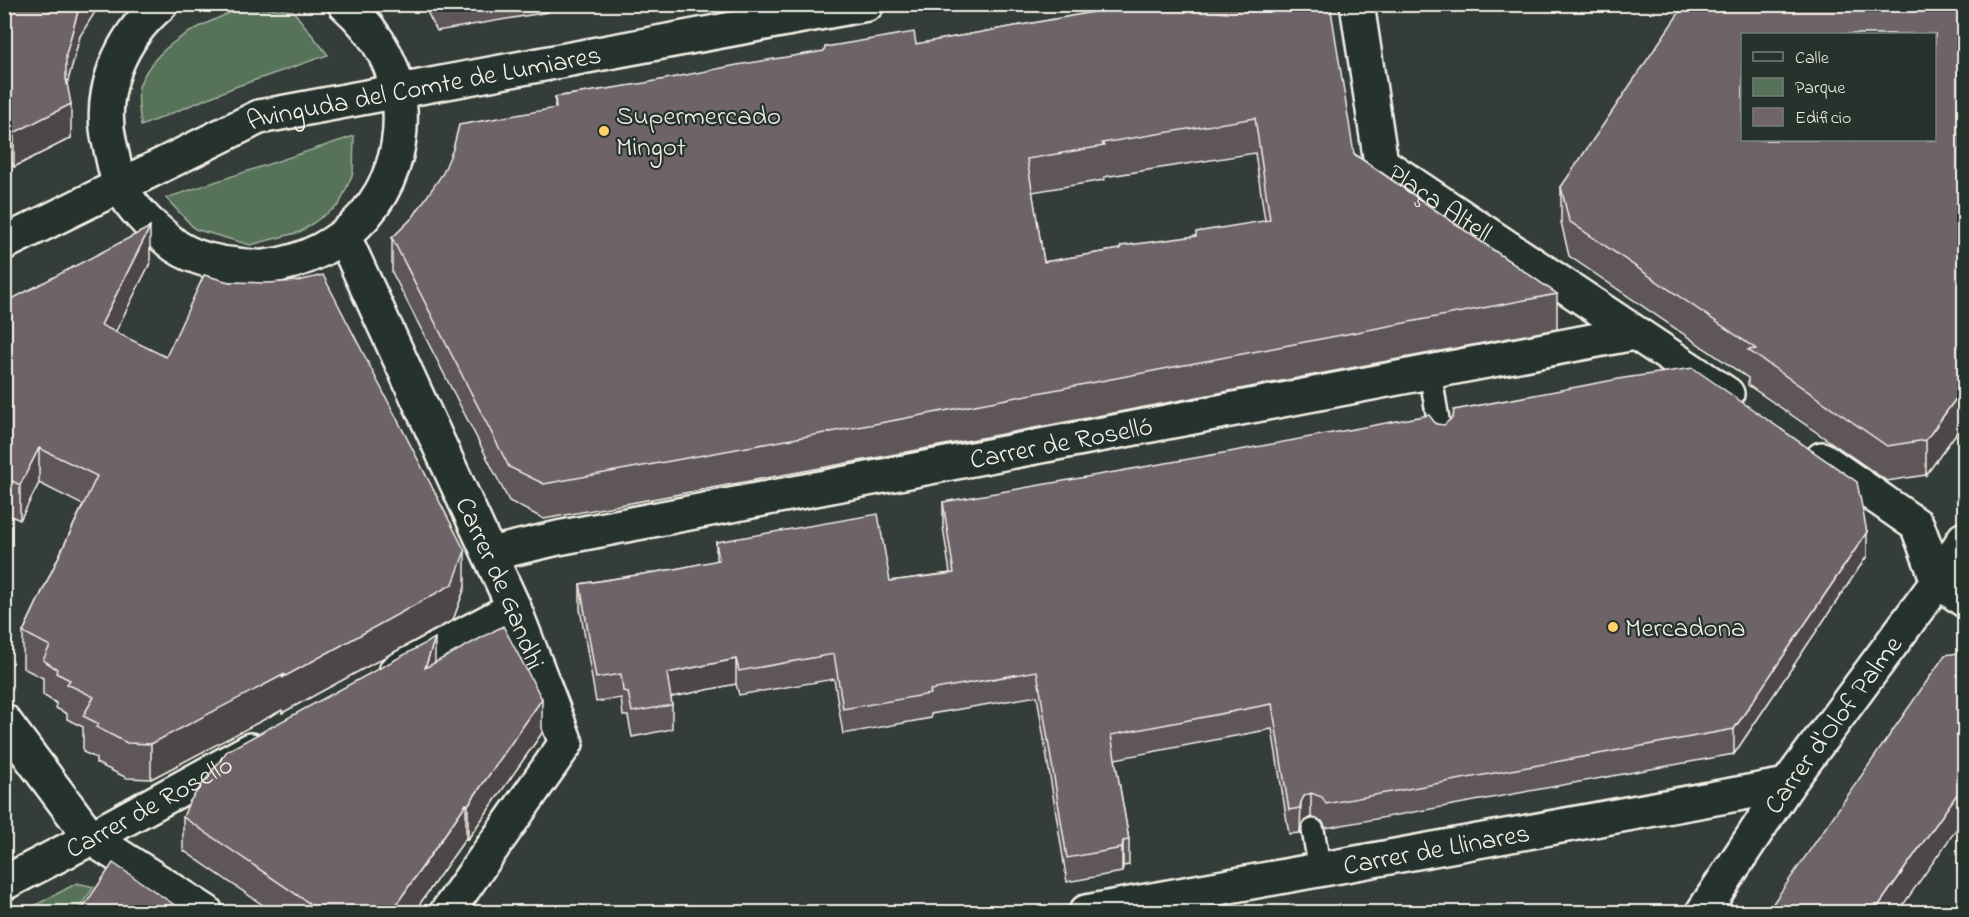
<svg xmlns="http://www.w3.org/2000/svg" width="1969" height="917" font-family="'Indie Flower',sans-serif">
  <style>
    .green { fill: #56735a; stroke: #a5b2a1; stroke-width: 1.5 }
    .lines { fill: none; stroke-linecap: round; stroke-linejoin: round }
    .service-casing { stroke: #f4f1e8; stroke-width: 26 }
    .minor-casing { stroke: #f4f1e8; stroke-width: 38 }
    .tertiary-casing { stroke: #f4f1e8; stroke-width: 38 }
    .service { stroke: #26332d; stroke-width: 21 }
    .minor { stroke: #26332d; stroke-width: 33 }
    .tertiary { stroke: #26332d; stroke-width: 33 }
    .wall { fill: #5f565a; stroke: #f4f1e8; stroke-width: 1.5; fill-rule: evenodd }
    .shaded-wall { fill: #4d464a; stroke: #f4f1e8; stroke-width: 1.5 }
    .building { fill: #6e6469; stroke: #f4f1e8; stroke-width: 1.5; fill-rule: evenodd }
    .poi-dot { fill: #ffd166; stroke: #26332d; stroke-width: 2 }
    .labels { text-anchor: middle; stroke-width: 4.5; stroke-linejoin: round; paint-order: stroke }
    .street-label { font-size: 27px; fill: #f4f1e8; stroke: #26332d }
    .poi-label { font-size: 27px; fill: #f4f1e8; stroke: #26332d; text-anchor: start }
  </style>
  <rect width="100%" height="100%" fill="#343d39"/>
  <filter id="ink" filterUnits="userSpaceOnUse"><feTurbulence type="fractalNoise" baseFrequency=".0167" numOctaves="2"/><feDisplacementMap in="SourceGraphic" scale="12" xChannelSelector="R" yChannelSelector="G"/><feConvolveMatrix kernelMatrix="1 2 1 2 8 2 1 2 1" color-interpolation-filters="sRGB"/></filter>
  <g filter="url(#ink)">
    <path class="green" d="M 246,6 L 293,11 L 328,55 L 235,87 L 141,126 C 140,115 136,93 140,84 C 158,40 206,23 246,6 Z
      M 354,136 L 353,173 L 339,205 L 300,232 L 250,245 L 195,229 L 166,198 Z
      M 77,883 L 94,887 L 76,912 L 23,912 Z"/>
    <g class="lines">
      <g class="service-casing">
        <path id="service" d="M 1430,372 L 1441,437
          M 1313,830 L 1320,870"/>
      </g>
      <g class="minor-casing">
        <g id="minor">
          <path d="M 161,4 C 120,38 97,93 110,145 C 113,157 115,173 120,184 C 127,202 145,221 160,233 C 166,238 171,243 177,247 C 194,258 218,264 238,265 C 246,266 256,268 265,267 C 346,257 405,192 400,109 C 397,67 377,32 345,4"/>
          <path id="s1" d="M 1357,4 L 1381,163 L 1727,394"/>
          <path id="s2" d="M 344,237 L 514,608 L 566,743 L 447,912"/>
          <path d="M 1822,459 L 1917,525 L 1938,581 L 1964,600"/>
          <path id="s3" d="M 490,554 L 558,538 L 1634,333"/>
          <path d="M 396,671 L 514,608"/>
          <path d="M 4,721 L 91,838 L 206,912"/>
          <path id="s4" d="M 4,883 L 91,838 L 251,750"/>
          <path id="s5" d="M 1086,912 L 1787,785"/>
          <path id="s6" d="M 1703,912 L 1787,785 L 1938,581 L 1964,539"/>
        </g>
      </g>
      <g class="tertiary-casing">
        <g id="tertiary">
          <path id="s7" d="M 4,243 L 259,117 L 867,4"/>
        </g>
      </g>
      <use href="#service" class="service"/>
      <use href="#minor" class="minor"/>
      <use href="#tertiary" class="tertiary"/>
    </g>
    <path class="wall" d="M 4,4 L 80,36 L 67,84 L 71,138 L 14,167 L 4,150 Z
      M 423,4 L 548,4 L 548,12 L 437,31 Z
      M 1138,4 L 1557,294 L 1557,329 L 891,455 L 544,519 L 509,501 L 392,272 L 392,238 L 555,108 L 555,97 L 916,44 ZM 1255,153 L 1265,221 L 1196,236 L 1044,262 L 1032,192 L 1104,180 L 1104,177 Z
      M 1965,4 L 1965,421 L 1926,475 L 1887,481 L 1748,385 L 1748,378 L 1569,256 L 1561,222 L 1561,187 Z
      M 150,263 L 115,332 L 465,587 L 453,620 L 282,713 L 282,710 L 151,779 L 127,778 L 96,763 L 96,758 L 83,752 L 83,727 L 67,719 L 67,714 L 56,708 L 56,703 L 43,695 L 43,678 L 23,668 L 23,632 L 83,505 L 39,483 L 20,520 L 4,513 L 4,303 Z
      M 1436,424 L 1867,556 L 1734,754 L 1326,828 L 1322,821 L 1311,817 L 1304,821 L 1301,826 L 1300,833 L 1289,834 L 1272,729 L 1115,759 L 1129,840 L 1129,865 L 1123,866 L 1122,872 L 1067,882 L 1037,696 L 931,714 L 931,718 L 843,734 L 834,679 L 739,695 L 736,684 L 671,697 L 672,705 L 672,729 L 632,737 L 628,716 L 623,716 L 621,698 L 596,702 L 580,609 L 580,584 L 675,569 L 716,561 L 716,542 L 890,581 L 950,573 L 943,527 L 943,502 Z
      M 435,662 L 542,733 L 468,839 L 466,838 L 414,912 L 273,912 L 183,850 L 183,817 Z"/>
    <path class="shaded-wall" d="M 80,4 L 100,4 L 80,36 L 66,88 L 71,104 L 71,138 L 14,167 L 14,133 L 66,54 Z
      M 150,227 L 150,263 L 101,361 L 101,325 Z
      M 1965,386 L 1965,421 L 1926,475 L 1926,440 Z
      M 39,448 L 39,483 L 20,520 L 20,485 Z
      M 1867,532 L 1867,556 L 1734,754 L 1734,729 Z
      M 465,551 L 465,587 L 453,620 L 282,713 L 282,710 L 151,779 L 151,744 Z
      M 435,638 L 435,672 L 425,668 Z
      M 736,659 L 736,684 L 667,698 L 667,673 Z
      M 542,699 L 542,733 L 468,839 L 468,805 Z
      M 11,777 L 11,810 L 4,813 L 4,779 Z
      M 1965,783 L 1965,817 L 1898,912 L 1874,912 Z
      M 1311,793 L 1311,817 L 1304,821 L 1301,826 L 1300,833 L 1301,802 L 1304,796 Z
      M 466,804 L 466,838 L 414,912 L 391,912 Z
      M 1123,841 L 1123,866 L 1122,872 L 1122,848 Z"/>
    <path class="building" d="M 4,4 L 80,4 L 66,54 L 66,78 L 71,104 L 14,133 L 4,116 Z
      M 1138,4 L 1330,4 L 1354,154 L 1557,294 L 891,421 L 544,484 L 509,467 L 392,238 L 413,217 L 443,173 L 453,149 L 459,125 L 556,108 L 555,97 L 645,83 L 737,65 L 824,51 L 825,47 L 914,32 L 916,44 ZM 1255,118 L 1270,220 L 1196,232 L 1196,236 L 1121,246 L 1120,249 L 1044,262 L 1027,159 L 1104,146 L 1102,143 Z
      M 1685,4 L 1965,4 L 1965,386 L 1926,440 L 1887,446 L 1748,350 L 1756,349 L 1569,221 L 1561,187 ZM 1743,34 L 1935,34 L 1935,140 L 1743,140 Z
      M 150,227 L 101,325 L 166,357 L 204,275 L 229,282 L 268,283 L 298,281 L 323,275 L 465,551 L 453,584 L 282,678 L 285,674 L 151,744 L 127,743 L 96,727 L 99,724 L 83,716 L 94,697 L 67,684 L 70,680 L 56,673 L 57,669 L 43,660 L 50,646 L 23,632 L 97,476 L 39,448 L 20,485 L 4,477 L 4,303 Z
      M 1693,368 L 1857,482 L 1867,532 L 1734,729 L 1326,804 L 1322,797 L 1311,793 L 1304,796 L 1301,802 L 1300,808 L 1289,810 L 1272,704 L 1111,735 L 1129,840 L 1123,841 L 1122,848 L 1067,858 L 1037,671 L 930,690 L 931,694 L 843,709 L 834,654 L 739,671 L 736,659 L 667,673 L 672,705 L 632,712 L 628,692 L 623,691 L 621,674 L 596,678 L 580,584 L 675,569 L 719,560 L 716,542 L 878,514 L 890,581 L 954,573 L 943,502 L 1229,452 L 1429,415 L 1436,424 L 1444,425 L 1453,417 L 1454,410 L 1624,378 Z
      M 503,626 L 542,699 L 468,805 L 466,804 L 391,912 L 322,912 L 183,817 L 189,802 L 227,751 L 435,638 L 425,668 Z
      M 1965,652 L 1965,783 L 1874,912 L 1767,912 L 1945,655 Z
      M 4,765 L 11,777 L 4,779 Z
      M 113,863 L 185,912 L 80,912 Z"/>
  </g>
  <g class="poi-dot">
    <circle cx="604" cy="131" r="6"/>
    <circle cx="1613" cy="627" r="6"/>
  </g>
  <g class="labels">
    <g class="street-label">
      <text dy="9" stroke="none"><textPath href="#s7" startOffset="452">Avinguda del Comte de Lumiares</textPath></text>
      <text dy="9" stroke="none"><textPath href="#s1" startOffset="232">Plaça Altell</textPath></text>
      <text dy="9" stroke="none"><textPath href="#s3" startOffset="582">Carrer de Roselló</textPath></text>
      <text dy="9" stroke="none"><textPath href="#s2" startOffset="380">Carrer de Gandhi</textPath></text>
      <text dy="9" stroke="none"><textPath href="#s6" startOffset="228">Carrer d'Olof Palme</textPath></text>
      <text dy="9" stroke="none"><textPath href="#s4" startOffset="164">Carrer de Roselló</textPath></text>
      <text dy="9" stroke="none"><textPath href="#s5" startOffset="356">Carrer de Llinares</textPath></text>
    </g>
    <g class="poi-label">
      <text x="616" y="124">Supermercado<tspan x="616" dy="31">Mingot</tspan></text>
      <text x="1625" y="636">Mercadona</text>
    </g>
  </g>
  <rect width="1969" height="917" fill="none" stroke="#26332d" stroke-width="24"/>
  <rect x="12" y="12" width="1945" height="893" fill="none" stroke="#f4f1e8" stroke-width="2" filter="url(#ink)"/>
  <rect x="1741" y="33" width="195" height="108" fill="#26332d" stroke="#787f78" stroke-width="1.5"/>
  <rect x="1753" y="52" width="30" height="9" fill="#26332d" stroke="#787f78" stroke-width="1.5"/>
  <text x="1795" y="63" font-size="18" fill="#f4f1e8">Calle</text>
  <rect x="1753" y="78" width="30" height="18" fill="#56735a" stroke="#787f78" stroke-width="1.5"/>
  <text x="1795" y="93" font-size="18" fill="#f4f1e8">Parque</text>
  <rect x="1753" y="108" width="30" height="18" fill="#6e6469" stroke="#787f78" stroke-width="1.5"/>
  <text x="1795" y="123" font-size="18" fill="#f4f1e8">Edificio</text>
</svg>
